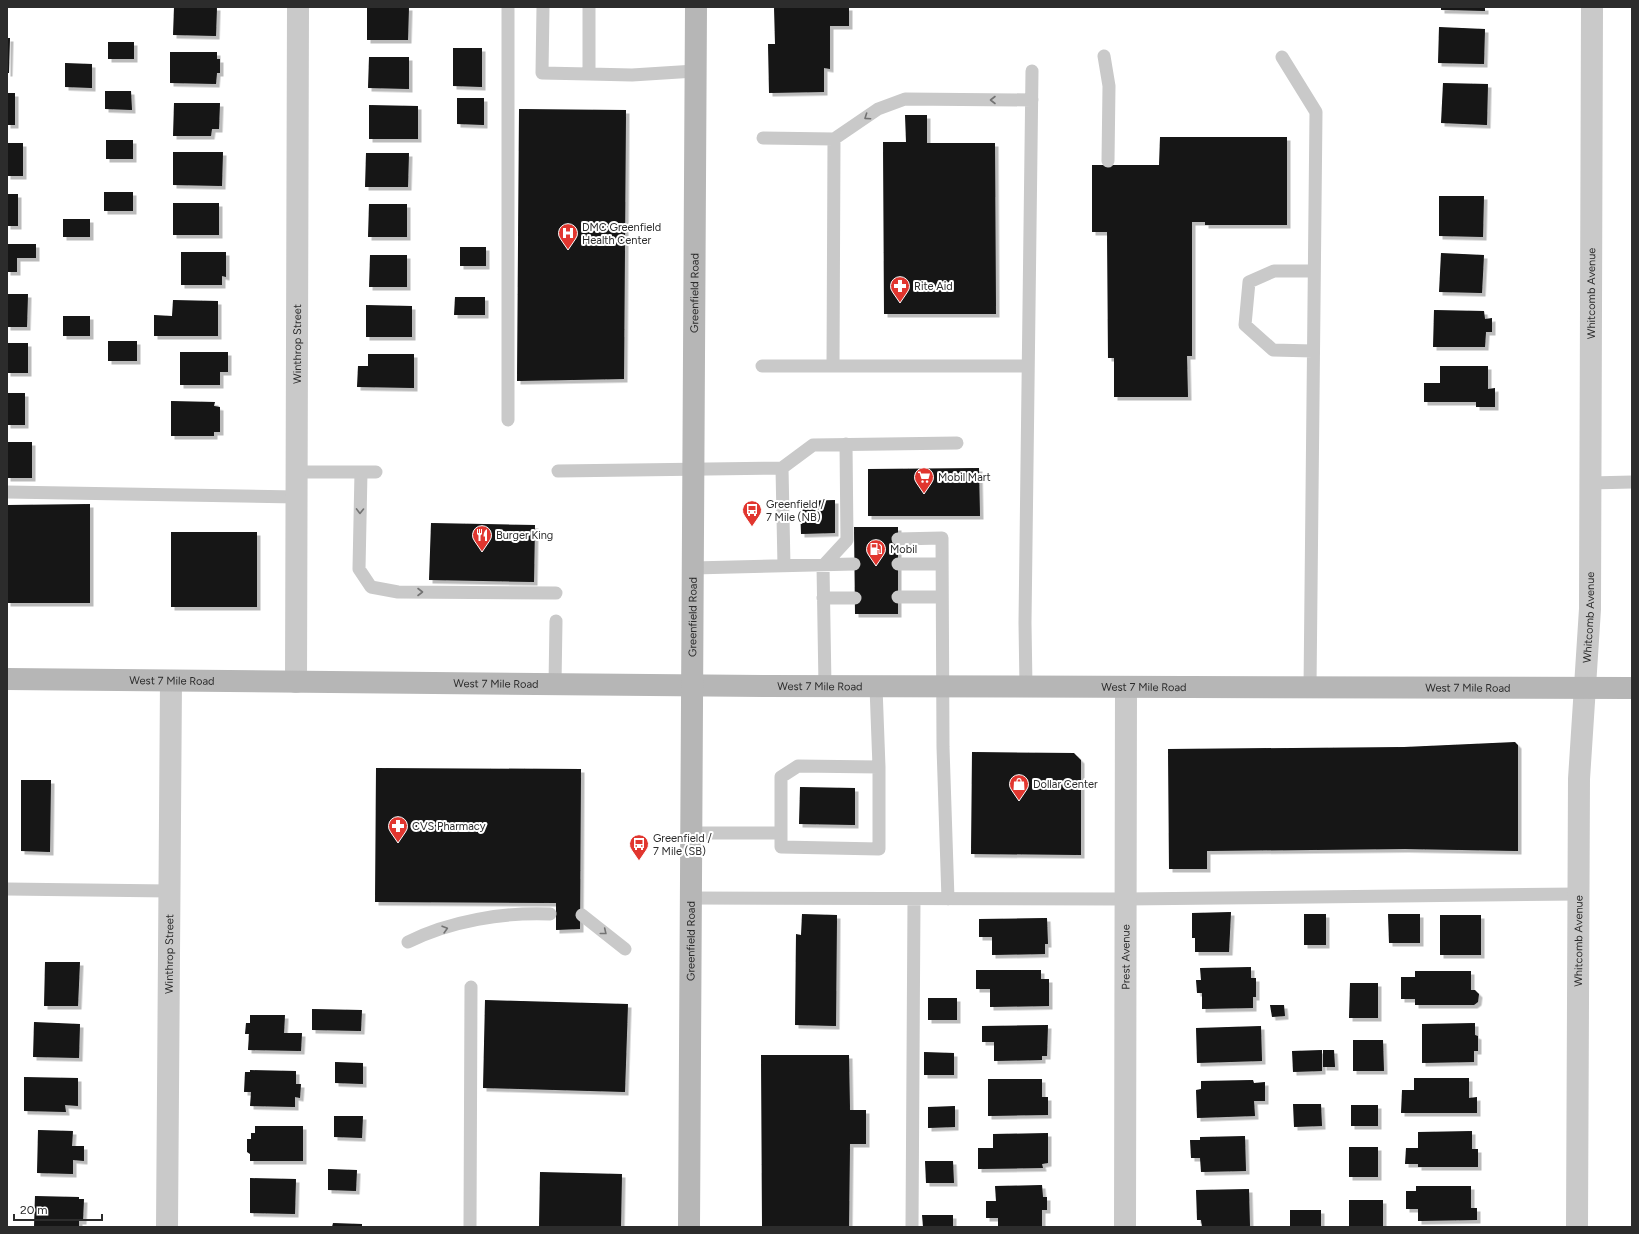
<svg xmlns="http://www.w3.org/2000/svg" width="1639" height="1234" font-family="Figtree,sans-serif">
  <style>
    .building { fill: #131313; filter: url(#shadow) }
    .lines { fill: none; stroke-linecap: round; stroke-linejoin: round }
    .service { stroke: #c9c9c9; stroke-width: 13 }
    .minor { stroke: #c9c9c9; stroke-width: 22 }
    .secondary { stroke: #b6b6b6; stroke-width: 22 }
    .oneway { stroke: #737373 }
    .labels { text-anchor: middle; stroke-width: 4; stroke-linejoin: round; paint-order: stroke }
    .poi-label { font-size: 11px; fill: #2c2c2c; stroke: #fff; text-anchor: start }
    .street-label { font-size: 11px; fill: #2c2c2c; stroke: #fff }
  </style>
  <defs>
    <filter id="shadow"><feDropShadow dx="3.5" dy="3.5" stdDeviation="0" flood-color="#0004"/></filter>
  </defs>
  <rect width="100%" height="100%" fill="#fff"/>
  <path class="building" d="M 174,7 L 217,7 L 216,36 L 173,35 Z
    M 367,7 L 409,7 L 408,40 L 367,40 Z
    M 774,7 L 849,7 L 849,26 L 830,26 L 830,69 L 824,68 L 824,92 L 769,93 L 768,44 L 775,44 Z
    M 1441,7 L 1485,7 L 1485,11 L 1441,10 Z
    M 1439,27 L 1485,29 L 1484,64 L 1438,63 Z
    M 7,38 L 10,38 L 9,73 L 7,73 Z
    M 108,42 L 134,42 L 134,59 L 108,59 Z
    M 453,48 L 482,48 L 482,87 L 453,86 Z
    M 170,52 L 217,52 L 217,59 L 220,59 L 220,73 L 217,73 L 216,84 L 170,83 Z
    M 369,57 L 409,57 L 409,89 L 368,88 Z
    M 65,63 L 92,64 L 92,88 L 65,87 Z
    M 1443,83 L 1488,84 L 1487,125 L 1441,123 Z
    M 105,91 L 131,91 L 132,110 L 105,109 Z
    M 7,93 L 15,93 L 15,125 L 7,125 Z
    M 457,98 L 484,98 L 484,125 L 457,124 Z
    M 174,103 L 220,103 L 219,129 L 212,129 L 211,136 L 173,136 Z
    M 369,105 L 418,106 L 418,139 L 369,139 Z
    M 519,109 L 626,110 L 624,379 L 517,381 Z
    M 905,115 L 927,115 L 927,143 L 995,143 L 996,314 L 884,314 L 883,142 L 906,142 Z
    M 1160,137 L 1287,137 L 1287,225 L 1205,225 L 1205,222 L 1192,222 L 1192,356 L 1187,356 L 1188,397 L 1114,397 L 1114,358 L 1108,358 L 1107,232 L 1092,232 L 1092,165 L 1159,165 Z
    M 106,140 L 133,140 L 133,159 L 106,159 Z
    M 7,143 L 23,143 L 23,176 L 7,176 Z
    M 173,152 L 223,152 L 222,186 L 173,185 Z
    M 366,153 L 409,153 L 408,187 L 365,187 Z
    M 104,192 L 133,192 L 133,211 L 104,211 Z
    M 7,194 L 18,194 L 18,226 L 7,226 Z
    M 1439,196 L 1484,196 L 1483,237 L 1439,236 Z
    M 173,203 L 219,203 L 219,235 L 173,235 Z
    M 369,204 L 407,204 L 407,237 L 368,237 Z
    M 63,219 L 90,219 L 90,237 L 63,237 Z
    M 7,244 L 36,244 L 36,258 L 17,258 L 17,272 L 7,272 Z
    M 460,247 L 486,247 L 486,266 L 460,266 Z
    M 181,252 L 226,252 L 226,277 L 222,276 L 222,285 L 181,285 Z
    M 1441,253 L 1484,255 L 1482,293 L 1439,292 Z
    M 370,255 L 407,255 L 407,287 L 369,287 Z
    M 7,294 L 28,294 L 27,327 L 7,327 Z
    M 455,297 L 485,297 L 485,315 L 454,315 Z
    M 173,300 L 218,301 L 218,336 L 154,336 L 154,315 L 172,316 Z
    M 366,305 L 412,306 L 412,337 L 366,337 Z
    M 1434,310 L 1484,311 L 1485,319 L 1492,318 L 1492,332 L 1486,332 L 1485,347 L 1433,347 Z
    M 63,316 L 90,316 L 90,336 L 63,336 Z
    M 108,341 L 137,341 L 137,361 L 108,361 Z
    M 7,343 L 28,343 L 28,373 L 7,373 Z
    M 180,352 L 228,352 L 228,372 L 220,372 L 220,385 L 180,385 Z
    M 368,354 L 414,354 L 414,388 L 357,387 L 358,366 L 368,366 Z
    M 1440,366 L 1488,366 L 1488,389 L 1495,388 L 1495,407 L 1476,407 L 1476,402 L 1424,402 L 1424,383 L 1440,383 Z
    M 7,393 L 25,393 L 25,425 L 7,425 Z
    M 171,401 L 215,402 L 214,406 L 220,407 L 220,432 L 214,432 L 214,436 L 171,436 Z
    M 7,442 L 32,442 L 32,478 L 7,478 Z
    M 979,468 L 980,516 L 868,516 L 868,469 Z
    M 835,500 L 835,533 L 801,534 L 800,501 Z
    M 90,504 L 90,603 L 7,603 L 7,505 Z
    M 431,523 L 535,525 L 534,582 L 429,580 Z
    M 854,527 L 898,527 L 898,614 L 855,614 Z
    M 171,532 L 257,532 L 257,607 L 171,607 Z
    M 1515,742 L 1518,745 L 1518,851 L 1405,849 L 1207,851 L 1207,869 L 1169,869 L 1168,749 L 1404,747 Z
    M 972,752 L 1074,753 L 1081,760 L 1081,855 L 971,854 Z
    M 376,768 L 581,769 L 580,929 L 556,930 L 556,903 L 375,902 Z
    M 21,780 L 51,780 L 50,852 L 21,851 Z
    M 800,787 L 855,788 L 855,825 L 799,824 Z
    M 1231,912 L 1229,952 L 1195,952 L 1195,938 L 1192,938 L 1192,913 Z
    M 802,914 L 837,915 L 836,1026 L 795,1025 L 796,934 L 801,935 Z
    M 1304,914 L 1326,914 L 1326,945 L 1304,945 Z
    M 1388,914 L 1420,914 L 1420,943 L 1389,943 Z
    M 1440,915 L 1481,915 L 1481,955 L 1440,955 Z
    M 1047,918 L 1048,944 L 1045,944 L 1045,954 L 992,955 L 992,937 L 979,937 L 979,919 Z
    M 45,962 L 80,962 L 78,1006 L 44,1006 Z
    M 1251,967 L 1251,978 L 1256,978 L 1256,997 L 1253,997 L 1253,1008 L 1202,1009 L 1202,993 L 1197,993 L 1196,980 L 1201,980 L 1200,968 Z
    M 976,970 L 1041,970 L 1041,979 L 1049,979 L 1049,1006 L 990,1007 L 990,989 L 976,989 Z
    M 1415,971 L 1471,971 L 1471,990 L 1475,990 L 1479,994 L 1478,1002 L 1474,1005 L 1415,1005 L 1415,999 L 1401,999 L 1401,977 L 1415,977 Z
    M 1350,983 L 1378,983 L 1378,1018 L 1349,1018 Z
    M 928,998 L 957,998 L 957,1020 L 928,1020 Z
    M 485,1000 L 628,1004 L 625,1092 L 483,1088 Z
    M 1270,1005 L 1284,1005 L 1285,1016 L 1272,1017 Z
    M 312,1009 L 362,1010 L 361,1031 L 312,1030 Z
    M 250,1015 L 285,1015 L 284,1033 L 302,1033 L 301,1051 L 248,1050 L 249,1034 L 245,1034 L 246,1023 L 250,1023 Z
    M 34,1022 L 80,1024 L 79,1058 L 33,1057 Z
    M 1475,1023 L 1475,1035 L 1478,1036 L 1478,1051 L 1474,1051 L 1474,1062 L 1422,1063 L 1422,1024 Z
    M 1048,1025 L 1047,1056 L 1042,1056 L 1042,1060 L 994,1061 L 994,1042 L 982,1042 L 982,1026 Z
    M 1261,1026 L 1262,1061 L 1197,1063 L 1196,1028 Z
    M 1353,1040 L 1383,1040 L 1384,1071 L 1353,1071 Z
    M 1322,1050 L 1322,1071 L 1293,1072 L 1292,1051 Z
    M 1323,1050 L 1334,1050 L 1335,1067 L 1323,1067 Z
    M 924,1052 L 954,1053 L 954,1075 L 924,1075 Z
    M 761,1055 L 849,1055 L 850,1110 L 866,1110 L 866,1144 L 850,1144 L 849,1227 L 762,1227 Z
    M 335,1062 L 363,1063 L 363,1084 L 335,1083 Z
    M 250,1070 L 296,1071 L 296,1084 L 301,1084 L 300,1098 L 295,1097 L 295,1107 L 250,1106 L 251,1092 L 244,1092 L 245,1072 L 250,1072 Z
    M 24,1077 L 78,1078 L 78,1106 L 65,1105 L 66,1112 L 24,1111 Z
    M 1414,1078 L 1469,1078 L 1469,1098 L 1477,1097 L 1477,1113 L 1401,1113 L 1402,1090 L 1414,1090 Z
    M 988,1079 L 1042,1079 L 1042,1097 L 1048,1097 L 1048,1115 L 988,1116 Z
    M 1253,1080 L 1254,1083 L 1265,1082 L 1265,1101 L 1254,1101 L 1255,1116 L 1197,1118 L 1196,1090 L 1201,1089 L 1201,1081 Z
    M 1293,1104 L 1321,1104 L 1322,1126 L 1294,1127 Z
    M 1351,1105 L 1378,1105 L 1378,1126 L 1351,1126 Z
    M 955,1106 L 955,1127 L 928,1128 L 928,1107 Z
    M 334,1116 L 363,1116 L 362,1138 L 334,1137 Z
    M 255,1126 L 303,1126 L 303,1161 L 250,1161 L 250,1154 L 247,1152 L 247,1139 L 251,1139 L 251,1133 L 255,1133 Z
    M 38,1130 L 73,1131 L 72,1146 L 84,1146 L 84,1161 L 73,1160 L 73,1174 L 37,1173 Z
    M 1472,1131 L 1472,1149 L 1478,1149 L 1478,1167 L 1418,1167 L 1418,1164 L 1405,1164 L 1406,1148 L 1418,1148 L 1418,1132 Z
    M 1048,1133 L 1048,1163 L 1042,1164 L 1043,1168 L 978,1169 L 978,1148 L 993,1148 L 993,1134 Z
    M 1245,1136 L 1246,1171 L 1201,1172 L 1200,1158 L 1191,1158 L 1190,1140 L 1200,1140 L 1200,1137 Z
    M 1349,1147 L 1378,1147 L 1378,1177 L 1349,1177 Z
    M 925,1161 L 953,1161 L 954,1183 L 926,1183 Z
    M 328,1169 L 357,1170 L 356,1191 L 328,1190 Z
    M 540,1172 L 622,1174 L 621,1227 L 539,1227 Z
    M 250,1178 L 296,1179 L 295,1214 L 250,1213 Z
    M 1042,1185 L 1043,1197 L 1047,1197 L 1047,1210 L 1042,1210 L 1042,1227 L 998,1227 L 998,1218 L 986,1218 L 986,1201 L 996,1201 L 995,1186 Z
    M 1416,1186 L 1471,1186 L 1471,1208 L 1477,1208 L 1477,1220 L 1418,1221 L 1418,1209 L 1406,1209 L 1406,1191 L 1416,1191 Z
    M 1249,1189 L 1250,1227 L 1202,1227 L 1201,1220 L 1197,1220 L 1196,1190 Z
    M 35,1196 L 79,1197 L 79,1199 L 84,1199 L 83,1221 L 79,1221 L 79,1227 L 34,1227 Z
    M 1349,1200 L 1383,1200 L 1383,1227 L 1349,1227 Z
    M 1290,1210 L 1321,1210 L 1321,1227 L 1290,1227 Z
    M 922,1215 L 953,1215 L 953,1227 L 923,1227 Z
    M 333,1223 L 362,1224 L 362,1227 L 332,1227 Z"/>
  <g class="lines">
    <path class="service" d="M 543,7 L 542,73 L 589,74
      M 589,7 L 589,74 L 632,75 L 695,71
      M 1104,56 L 1109,86 L 1108,161
      M 1282,57 L 1316,112 L 1310,688
      M 763,138 L 834,139 L 833,366
      M 834,139 L 878,109 L 905,99 L 1032,100
      M 1313,351 L 1273,350 L 1245,325 L 1249,282 L 1274,271 L 1314,271
      M 762,366 L 1028,366
      M 508,420 L 508,7
      M 782,468 L 813,445 L 957,443
      M 558,471 L 782,468 L 784,566
      M 297,472 L 376,472
      M 361,472 L 359,569 L 371,587 L 398,592 L 556,593
      M 1590,483 L 1632,482
      M 7,492 L 297,497
      M 898,539 L 942,538 L 943,747 L 948,899
      M 898,564 L 942,564
      M 693,568 L 854,564
      M 898,597 L 942,597
      M 823,598 L 855,598
      M 555,684 L 556,621
      M 825,686 L 823,566 L 847,540 L 846,444
      M 876,687 L 879,767
      M 1026,687 L 1025,623 L 1032,71
      M 692,833 L 781,833 L 781,847 L 879,849 L 879,767 L 798,766 L 781,777 L 781,833
      M 7,889 L 169,891
      M 691,898 L 1125,899 L 1579,894
      M 582,915 L 625,949
      M 408,942 C 450,921 504,912 550,914
      M 470,1227 L 471,987
      M 912,1227 L 914,899"/>
    <g class="minor">
      <path id="s1" d="M 296,682 L 298,7"/>
      <path id="s2" d="M 167,1227 L 171,681"/>
      <path id="s3" d="M 1125,1227 L 1126,687"/>
      <path id="s4" d="M 1577,1227 L 1579,779 L 1590,609 L 1592,7"/>
    </g>
    <g class="secondary">
      <path id="s5" d="M 7,679 L 763,686 L 1632,688"/>
      <path id="s6" d="M 689,1227 L 696,7"/>
    </g>
  </g>
  <defs><path id="oneway-chevron" d="M-2-3.5L2.5 0L-2 3.5" fill="none" stroke-width="1.6" stroke-linecap="round" stroke-linejoin="round"/></defs>
  <g class="oneway">
    <use href="#oneway-chevron" transform="translate(993 100) rotate(-180)"/>
    <use href="#oneway-chevron" transform="translate(867 117) rotate(146)"/>
    <use href="#oneway-chevron" transform="translate(360 511) rotate(91)"/>
    <use href="#oneway-chevron" transform="translate(420 592)"/>
    <use href="#oneway-chevron" transform="translate(445 929) rotate(-16)"/>
    <use href="#oneway-chevron" transform="translate(604 932) rotate(39)"/>
  </g>
  <defs>
    <g id="hospital-pin" transform="scale(1)"><path d="M0 17L-7.5 6A9.5 9.5 0 1 1 7.5 6Z" fill="#e1362f" stroke="#fff"/><path d="M-5-5h3v3.5h4V-5h3V5h-3V1.5h-4V5h-3Z" fill="#fff"/></g>
    <g id="pharmacy-pin" transform="scale(1)"><path d="M0 17L-7.5 6A9.5 9.5 0 1 1 7.5 6Z" fill="#e1362f" stroke="#fff"/><path d="M-2-6h4v4h4v4h-4v4h-4v-4h-4v-4h4Z" fill="#fff"/></g>
    <g id="supermarket-pin" transform="scale(1)"><path d="M0 17L-7.5 6A9.5 9.5 0 1 1 7.5 6Z" fill="#e1362f" stroke="#fff"/><path d="M-6-5.5h2.5l.6 2H6L4.5 2H-2.5L-4.4-4H-6ZM-1.5 3.2a1.3 1.3 0 1 0 .1 0ZM3 3.2a1.3 1.3 0 1 0 .1 0Z" fill="#fff"/></g>
    <g id="bus-pin" transform="scale(1)"><path d="M0 17L-7.5 6A9.5 9.5 0 1 1 7.5 6Z" fill="#e1362f" stroke="#fff"/><path d="M-5-6H5V4H4V6H2V4H-2V6H-4V4H-5ZM-3.5-4V0h7V-4ZM-3.5 1.2v1.5H-2V1.2ZM2 1.2v1.5H3.5V1.2Z" fill="#fff"/></g>
    <g id="restaurant-pin" transform="scale(1)"><path d="M0 17L-7.5 6A9.5 9.5 0 1 1 7.5 6Z" fill="#e1362f" stroke="#fff"/><path d="M-5-6h1v4h1v-4h1v4h1v-4h1v5L-1.5 .5V6h-2V.5L-5-1ZM5-6V6H3V1.5H1.5Q1.5-4 5-6Z" fill="#fff"/></g>
    <g id="fuel-pin" transform="scale(1)"><path d="M0 17L-7.5 6A9.5 9.5 0 1 1 7.5 6Z" fill="#e1362f" stroke="#fff"/><path d="M-5.5-6h7V0h2V4h1.3V-2.5L3-4.5l.8-.8L6-3V5H2.5V1h-1V6h-7ZM-4.2-4.7v3.2H.2V-4.7Z" fill="#fff"/></g>
    <g id="shop-pin" transform="scale(1)"><path d="M0 17L-7.5 6A9.5 9.5 0 1 1 7.5 6Z" fill="#e1362f" stroke="#fff"/><path d="M-5-2.5h2.3a2.7 3.5 0 0 1 5.4 0H5L5.5 6h-11ZM-1.5-2.5h3a1.5 2.3 0 0 0-3 0Z" fill="#fff"/></g>
  </defs>
  <g fill-rule="evenodd">
    <use href="#hospital-pin" x="568" y="233"/>
    <use href="#pharmacy-pin" x="900" y="286"/>
    <use href="#supermarket-pin" x="924" y="477"/>
    <use href="#bus-pin" x="752" y="510"/>
    <use href="#restaurant-pin" x="482" y="535"/>
    <use href="#fuel-pin" x="876" y="549"/>
    <use href="#shop-pin" x="1019" y="784"/>
    <use href="#pharmacy-pin" x="398" y="826"/>
    <use href="#bus-pin" x="639" y="844"/>
  </g>
  <g class="labels">
    <g class="poi-label">
      <text x="582" y="231">DMC Greenfield<tspan x="582" dy="13">Health Center</tspan></text>
      <text x="914" y="290">Rite Aid</text>
      <text x="938" y="481">Mobil Mart</text>
      <text x="766" y="508">Greenfield /<tspan x="766" dy="13">7 Mile (NB)</tspan></text>
      <text x="496" y="539">Burger King</text>
      <text x="890" y="553">Mobil</text>
      <text x="1033" y="788">Dollar Center</text>
      <text x="412" y="830">CVS Pharmacy</text>
      <text x="653" y="842">Greenfield /<tspan x="653" dy="13">7 Mile (SB)</tspan></text>
    </g>
    <g class="street-label">
      <text dy="4" stroke="none"><textPath href="#s6" startOffset="934">Greenfield Road</textPath></text>
      <text dy="4" stroke="none"><textPath href="#s4" startOffset="934">Whitcomb Avenue</textPath></text>
      <text dy="4" stroke="none"><textPath href="#s1" startOffset="338">Winthrop Street</textPath></text>
      <text dy="4" stroke="none"><textPath href="#s6" startOffset="610">Greenfield Road</textPath></text>
      <text dy="4" stroke="none"><textPath href="#s4" startOffset="610">Whitcomb Avenue</textPath></text>
      <text dy="4" stroke="none"><textPath href="#s5" startOffset="165">West 7 Mile Road</textPath></text>
      <text dy="4" stroke="none"><textPath href="#s5" startOffset="489">West 7 Mile Road</textPath></text>
      <text dy="4" stroke="none"><textPath href="#s5" startOffset="813">West 7 Mile Road</textPath></text>
      <text dy="4" stroke="none"><textPath href="#s5" startOffset="1137">West 7 Mile Road</textPath></text>
      <text dy="4" stroke="none"><textPath href="#s5" startOffset="1461">West 7 Mile Road</textPath></text>
      <text dy="4" stroke="none"><textPath href="#s6" startOffset="286">Greenfield Road</textPath></text>
      <text dy="4" stroke="none"><textPath href="#s4" startOffset="286">Whitcomb Avenue</textPath></text>
      <text dy="4" stroke="none"><textPath href="#s2" startOffset="273">Winthrop Street</textPath></text>
      <text dy="4" stroke="none"><textPath href="#s3" startOffset="270">Prest Avenue</textPath></text>
    </g>
  </g>
  <rect width="1639" height="1234" fill="none" stroke="#2c2c2c" stroke-width="16"/>
  <path d="M14 1214v6h88v-6" fill="none" stroke="#2c2c2c" stroke-width="2"/>
  <text x="20" y="1214" font-size="12" fill="#2c2c2c" stroke="#ffffff" stroke-width="3" paint-order="stroke">20 m</text>
</svg>
